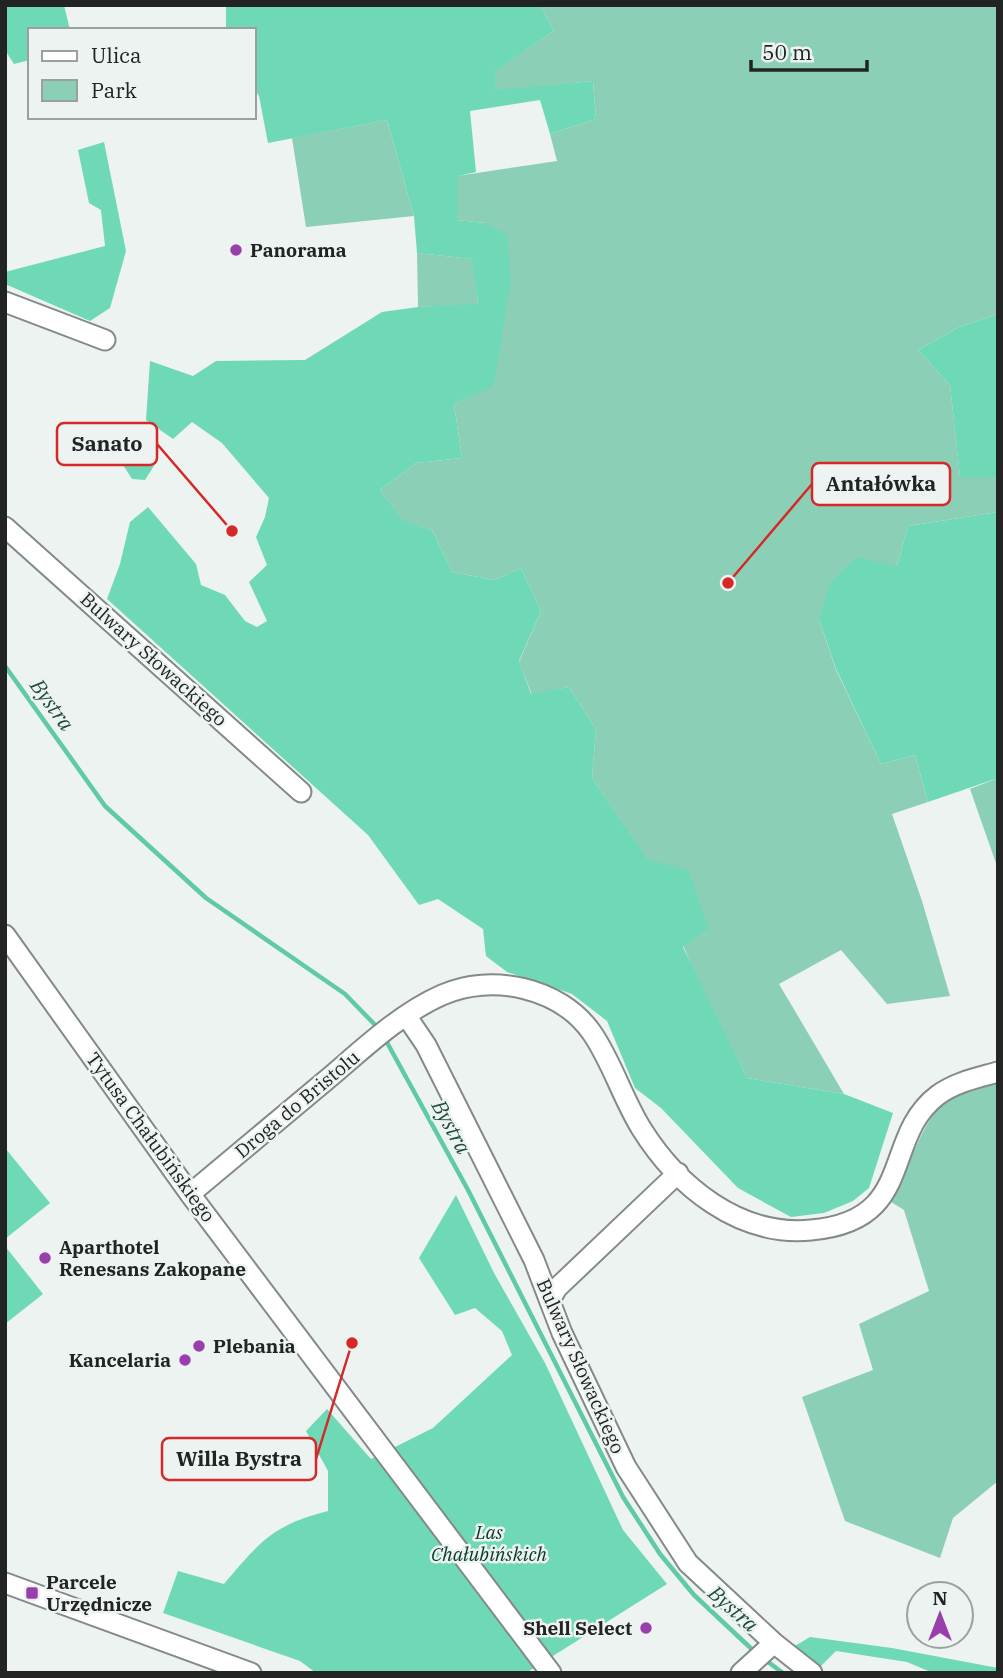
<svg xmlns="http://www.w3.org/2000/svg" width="1003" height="1678" font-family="'IBM Plex Serif',serif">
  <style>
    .green { fill: #8ccfb7 }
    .forest { fill: #6fd9b7 }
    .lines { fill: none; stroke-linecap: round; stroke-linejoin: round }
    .stream { stroke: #5fc9a8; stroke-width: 4.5 }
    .minor-casing { stroke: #848a88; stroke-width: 23 }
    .minor { stroke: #fff; stroke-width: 19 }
    .poi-dot { fill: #983fab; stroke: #ecf3f0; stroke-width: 2.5 }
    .labels { text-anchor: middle; stroke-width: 5; stroke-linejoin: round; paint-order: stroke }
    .poi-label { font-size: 19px; font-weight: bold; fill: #212423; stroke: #ecf3f0; text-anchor: start }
    .street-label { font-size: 19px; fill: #212423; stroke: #ecf3f0 }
    .park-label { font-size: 19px; font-style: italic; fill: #06382b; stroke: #ecf3f0 }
    .water-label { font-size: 21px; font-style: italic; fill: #1e4c3e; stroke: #ecf3f0 }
    .leader { fill: none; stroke: #d62828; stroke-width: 2.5 }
    .callout-dot { fill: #d62828; stroke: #ecf3f0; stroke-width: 2.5 }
    .callout { fill: #ecf3f0; stroke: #d62828; stroke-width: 2.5 }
    .callout-label { font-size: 21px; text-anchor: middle; font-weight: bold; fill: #212423 }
  </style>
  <rect width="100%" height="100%" fill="#ecf3f0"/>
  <path class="green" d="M 540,5 L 998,5 L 998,314 L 959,327 L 918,350 L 950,385 L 960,476 L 998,477 L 998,512 L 908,526 L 897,566 L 819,619 L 836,670 L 881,764 L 915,755 L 928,802 L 892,814 L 922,901 L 950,996 L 887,1004 L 841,950 L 779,984 L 844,1094 L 747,1078 L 698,981 L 648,861 L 592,778 L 596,729 L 569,687 L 532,695 L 519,662 L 541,611 L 521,568 L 494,580 L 452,572 L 432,530 L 403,522 L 380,490 L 416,463 L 462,458 L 454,404 L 494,384 L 485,223 L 457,220 L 457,176 L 557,161 L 550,134 L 596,119 L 593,81 L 495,91 L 494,71 L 554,31 Z
    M 387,120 L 414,216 L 306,227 L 292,138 Z
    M 417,253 L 473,259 L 478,305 L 418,307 Z
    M 998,778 L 998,869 L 970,789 Z
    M 998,1083 L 998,1481 L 953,1518 L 940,1558 L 845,1521 L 802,1397 L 873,1370 L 859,1324 L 929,1291 L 904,1210 L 891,1202 C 907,1174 920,1125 942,1105 C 956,1093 981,1088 998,1083 Z"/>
  <path class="forest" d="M 5,5 L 64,5 L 70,30 L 30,30 L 30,60 L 14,64 L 5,50 Z
    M 226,5 L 540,5 L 554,31 L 495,71 L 495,90 L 593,81 L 596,119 L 550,134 L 540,100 L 470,111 L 476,172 L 458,176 L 457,220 L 485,223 L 507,235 L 511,278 L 494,385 L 454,404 L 462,458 L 416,463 L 380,490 L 403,521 L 432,530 L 452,572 L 494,580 L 521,568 L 541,611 L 519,661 L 531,694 L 569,687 L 596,729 L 592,778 L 648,860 L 688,870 L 709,928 L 683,947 L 747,1078 L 844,1094 L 893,1113 L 869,1188 L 853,1201 L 824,1213 L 791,1217 L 738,1188 L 661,1108 L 635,1088 L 607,1021 L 572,994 L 507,972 L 486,956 L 483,929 L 438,899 L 419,905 L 368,835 L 107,599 L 120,564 L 130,522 L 148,507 L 196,564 L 201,585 L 225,595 L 245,621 L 257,627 L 267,621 L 249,582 L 267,565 L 256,537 L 265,517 L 269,498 L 222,443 L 192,422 L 173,439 L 146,420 L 150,361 L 193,376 L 216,361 L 305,360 L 382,312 L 418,307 L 478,304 L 472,259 L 417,253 L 414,216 L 387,120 L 268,143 L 259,96 L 254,89 L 254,30 L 226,30 Z
    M 104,142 L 126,251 L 110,308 L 90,321 L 5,284 L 5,272 L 105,246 L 101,210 L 89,203 L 78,150 Z
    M 998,314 L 998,477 L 960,477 L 950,385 L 918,350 L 959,327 Z
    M 138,447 L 157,461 L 145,480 L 132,479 L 123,465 Z
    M 998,512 L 998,778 L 928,802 L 915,755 L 881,764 L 836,669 L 819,619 L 830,583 L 856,557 L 897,566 L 908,526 Z
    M 5,1148 L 50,1203 L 5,1239 Z
    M 456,1195 L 494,1273 L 545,1363 L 623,1530 L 667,1584 L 526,1673 L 316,1673 L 300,1661 L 163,1613 L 178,1571 L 224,1584 C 260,1542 272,1525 328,1511 L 328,1471 L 306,1431 L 327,1409 L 371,1459 L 433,1428 L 512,1355 L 502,1331 L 475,1308 L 455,1315 L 419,1258 Z
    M 5,1246 L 43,1294 L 5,1324 Z
    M 810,1637 L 892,1648 L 998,1668 L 998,1673 L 933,1673 L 907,1662 L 836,1651 L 820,1667 L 793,1647 Z"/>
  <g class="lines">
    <path class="stream" d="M 5,666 L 105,806 L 206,898 L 345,994 L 379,1029
      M 384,1037 L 468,1190 L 623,1497 L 660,1554 L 694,1595 L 757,1654
      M 764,1659 L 783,1673"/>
    <g class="minor-casing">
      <path id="minor" d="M 5,302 L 105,340
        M 5,527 L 301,792
        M 5,935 L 190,1194 L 551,1673
        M 407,1017 L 426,1045 L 534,1260 L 562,1333 L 626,1467 L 688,1563 L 774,1643 L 812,1673
        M 190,1194 C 237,1155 283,1116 330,1077 C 364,1048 401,1013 442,995 C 491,973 560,987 592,1033 C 612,1062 622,1097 641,1128 C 677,1186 739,1237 811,1230 C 917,1221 881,1138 938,1095 C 956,1082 977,1078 998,1072
        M 550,1300 L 557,1288 L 678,1173
        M 5,1583 L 251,1673
        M 741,1673 L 774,1643"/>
    </g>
    <use href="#minor" class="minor"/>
  </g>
  <g class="poi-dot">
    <circle cx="236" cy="250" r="7"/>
    <circle cx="45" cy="1258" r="7"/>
    <circle cx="199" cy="1346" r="7"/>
    <circle cx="185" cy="1360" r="7"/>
    <rect x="25" y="1586" width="14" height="14" rx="3.5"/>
    <circle cx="646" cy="1628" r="7"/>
  </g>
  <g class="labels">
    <g class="poi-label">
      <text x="250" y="257">Panorama</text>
      <text x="59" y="1254">Aparthotel<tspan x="59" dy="22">Renesans Zakopane</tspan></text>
      <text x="213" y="1353">Plebania</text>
      <text x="171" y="1367" text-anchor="end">Kancelaria</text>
      <text x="46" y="1589">Parcele<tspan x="46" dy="22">Urzędnicze</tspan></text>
      <text x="632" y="1635" text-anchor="end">Shell Select</text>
    </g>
    <g class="street-label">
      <text transform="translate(154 659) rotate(42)" y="7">Bulwary Słowackiego</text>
      <text transform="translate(297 1104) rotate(-40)" y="7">Droga do Bristolu</text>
      <text transform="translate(151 1137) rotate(54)" y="7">Tytusa Chałubińskiego</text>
      <text transform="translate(581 1366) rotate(66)" y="7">Bulwary Słowackiego</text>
    </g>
    <g class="park-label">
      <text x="489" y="1539">Las<tspan x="489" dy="22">Chałubińskich</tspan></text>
    </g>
    <g class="water-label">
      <text transform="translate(52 705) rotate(54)" y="7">Bystra</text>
      <text transform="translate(451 1127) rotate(61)" y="7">Bystra</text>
      <text transform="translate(733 1609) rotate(41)" y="7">Bystra</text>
    </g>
  </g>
  <path class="leader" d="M232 531L157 444M728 583L812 484M352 1343L316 1459"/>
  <g class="callout-dot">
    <circle cx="232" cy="531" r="7"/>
    <circle cx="728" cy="583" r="7"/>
    <circle cx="352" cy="1343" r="7"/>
  </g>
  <g class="callout">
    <rect x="57" y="423" width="100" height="42" rx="7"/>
    <rect x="812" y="463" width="138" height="42" rx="7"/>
    <rect x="162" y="1438" width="154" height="42" rx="7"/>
  </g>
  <g class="callout-label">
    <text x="107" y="451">Sanato</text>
    <text x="881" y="491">Antałówka</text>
    <text x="239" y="1466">Willa Bystra</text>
  </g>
  <rect width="1003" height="1678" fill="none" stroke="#212423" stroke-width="14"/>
  <rect x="28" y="28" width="228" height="91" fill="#ecf3f0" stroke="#9ba09e" stroke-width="2"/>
  <rect x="42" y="51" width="35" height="10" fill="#ffffff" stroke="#9ba09e" stroke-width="2"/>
  <text x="91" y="63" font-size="21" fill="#212423">Ulica</text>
  <rect x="42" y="80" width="35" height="21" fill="#8ccfb7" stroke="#9ba09e" stroke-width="2"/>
  <text x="91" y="98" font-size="21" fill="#212423">Park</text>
  <g transform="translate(940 1615)"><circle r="33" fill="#ecf3f0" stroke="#9ba09e" stroke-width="2"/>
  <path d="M0-5L12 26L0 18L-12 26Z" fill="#983fab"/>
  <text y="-10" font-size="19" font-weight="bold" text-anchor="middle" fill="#212423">N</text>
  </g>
  <path d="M751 60v10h116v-10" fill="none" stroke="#212423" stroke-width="3.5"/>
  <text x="762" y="60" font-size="21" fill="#212423" stroke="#ecf3f0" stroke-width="5" paint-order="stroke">50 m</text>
</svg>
